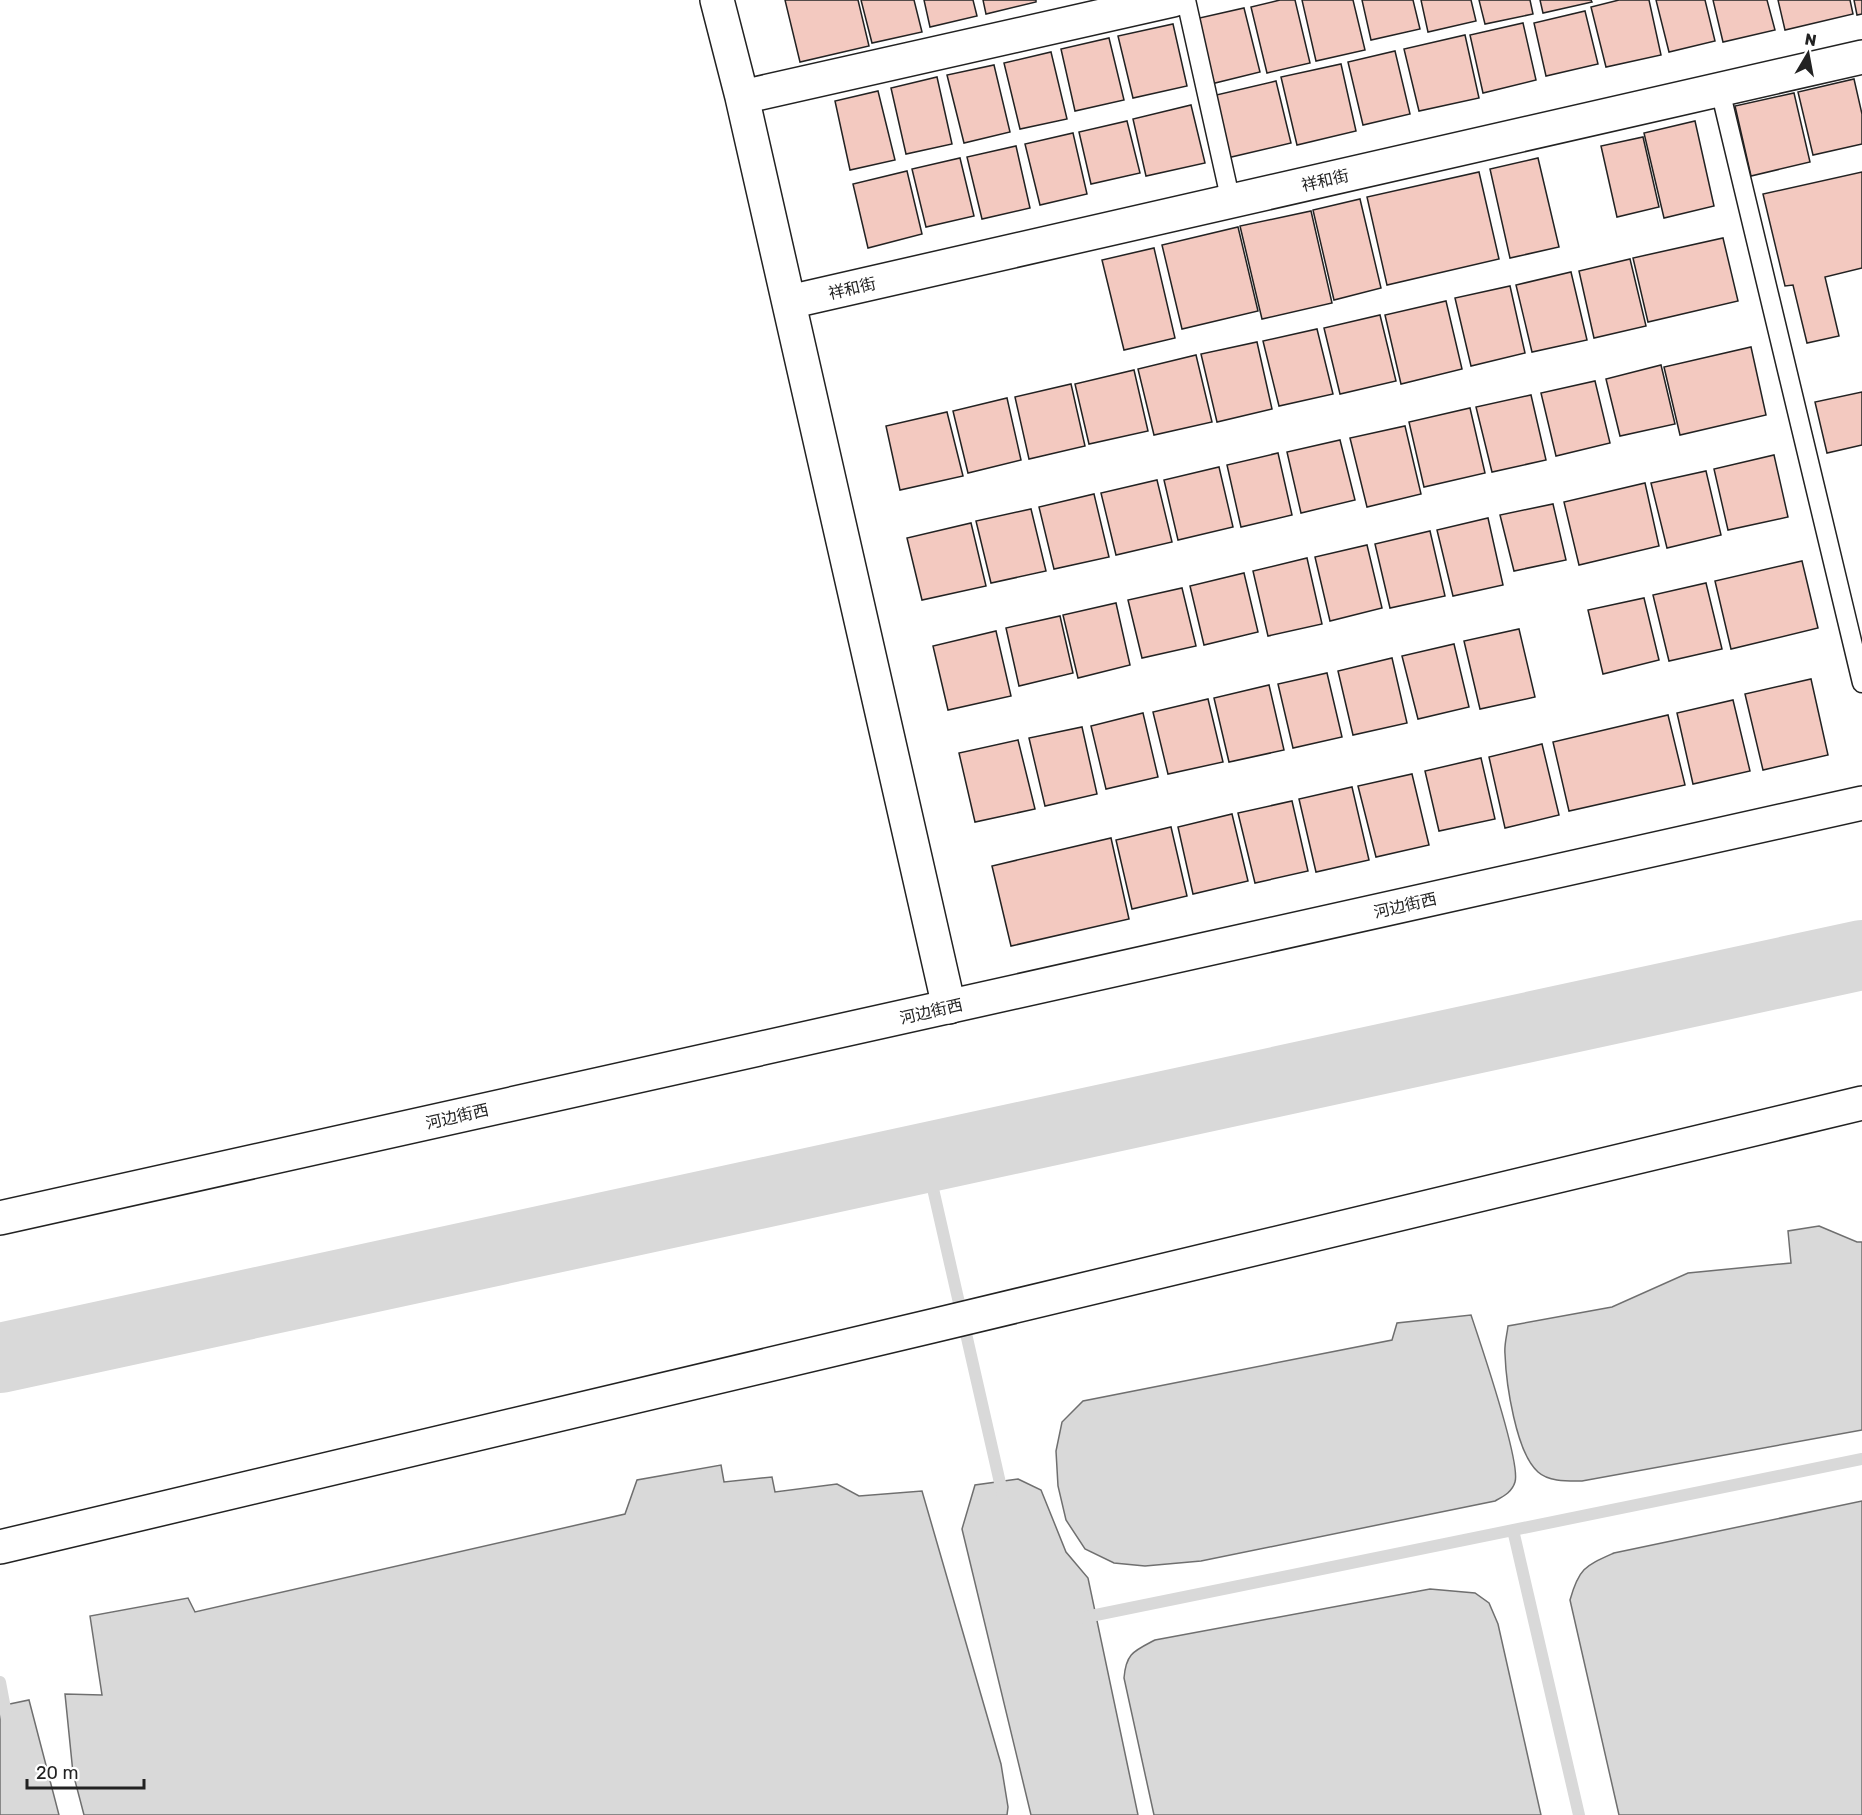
<svg xmlns="http://www.w3.org/2000/svg" width="1862" height="1815" font-family="Rubik,'Noto Sans SC',sans-serif">
  <style>
    .water { fill: #d9d9d9; stroke: #6f6f6f; stroke-width: 1.5 }
    .lines { fill: none; stroke-linecap: round; stroke-linejoin: round }
    .stream { stroke: #d9d9d9; stroke-width: 12 }
    .river { stroke: #d9d9d9; stroke-width: 70 }
    .building { fill: #f3c9c0; stroke: #222; stroke-width: 1.5 }
    .service-casing { stroke: #222; stroke-width: 21 }
    .minor-casing { stroke: #222; stroke-width: 36 }
    .tertiary-casing { stroke: #222; stroke-width: 36 }
    .service { stroke: #fff; stroke-width: 18 }
    .minor { stroke: #fff; stroke-width: 33 }
    .tertiary { stroke: #fff; stroke-width: 33 }
    .labels { text-anchor: middle; stroke-width: 4.5; stroke-linejoin: round; paint-order: stroke }
    .street-label { font-size: 16px; fill: #222; stroke: #fff }
  </style>
  <rect width="100%" height="100%" fill="#fff"/>
  <path class="water" d="M 1819,1226 L 1857,1242 L 1862,1242 L 1862,1430 L 1582,1481 C 1568,1481 1549,1482 1538,1472 C 1516,1453 1506,1383 1505,1354 C 1504,1345 1507,1335 1508,1326 L 1612,1307 L 1688,1273 L 1791,1263 L 1788,1231 Z
    M 1471,1315 C 1480,1342 1521,1462 1515,1482 C 1512,1492 1504,1496 1495,1501 L 1201,1561 L 1145,1566 L 1114,1563 L 1085,1549 L 1066,1520 L 1058,1486 L 1056,1451 L 1062,1422 L 1083,1401 L 1392,1340 L 1397,1323 Z
    M 721,1465 L 724,1482 L 772,1477 L 775,1492 L 837,1484 L 859,1496 L 922,1491 L 1001,1764 L 1008,1807 L 1007,1815 L 84,1815 L 73,1773 L 65,1694 L 102,1695 L 90,1616 L 188,1598 L 195,1612 L 625,1514 L 637,1480 Z
    M 1018,1479 L 1041,1490 L 1066,1552 L 1088,1578 L 1138,1815 L 1031,1815 L 962,1529 L 975,1485 Z
    M 1862,1501 L 1862,1815 L 1619,1815 L 1570,1600 C 1579,1568 1585,1566 1614,1553 Z
    M 1430,1589 L 1475,1593 L 1489,1603 L 1498,1624 L 1541,1815 L 1154,1815 L 1124,1678 C 1126,1653 1134,1651 1155,1640 Z
    M 29,1700 L 59,1815 L 0,1815 L 0,1706 Z"/>
  <g class="lines">
    <path class="stream" d="M 926,1158 L 1003,1496
      M 1513,1530 L 1579,1815
      M 1081,1618 L 1862,1459
      M 0,1682 L 7,1719"/>
    <path class="river" d="M 0,1358 L 1862,955"/>
  </g>
  <path class="building" d="M 785,0 L 858,0 L 869,46 L 800,62 Z
    M 861,0 L 914,0 L 922,32 L 872,43 Z
    M 924,0 L 973,0 L 977,16 L 930,27 Z
    M 983,0 L 1036,0 L 1036,2 L 986,14 Z
    M 1280,0 L 1295,0 L 1310,63 L 1267,73 L 1251,7 Z
    M 1302,0 L 1353,0 L 1365,50 L 1316,61 Z
    M 1362,0 L 1413,0 L 1420,29 L 1371,40 Z
    M 1421,0 L 1471,0 L 1476,21 L 1428,32 Z
    M 1479,0 L 1530,0 L 1533,14 L 1485,24 Z
    M 1540,0 L 1591,0 L 1592,2 L 1543,13 Z
    M 1619,0 L 1649,0 L 1661,55 L 1606,67 L 1591,7 Z
    M 1656,0 L 1705,0 L 1715,41 L 1669,52 Z
    M 1713,0 L 1767,0 L 1775,30 L 1723,42 Z
    M 1778,0 L 1850,0 L 1853,14 L 1785,30 Z
    M 1854,0 L 1862,0 L 1862,14 L 1857,15 Z
    M 1244,8 L 1260,72 L 1211,84 L 1195,19 Z
    M 1585,11 L 1598,64 L 1546,76 L 1534,23 Z
    M 1523,23 L 1536,80 L 1483,93 L 1470,35 Z
    M 1173,24 L 1187,86 L 1133,98 L 1118,36 Z
    M 1465,35 L 1479,98 L 1419,111 L 1404,49 Z
    M 1109,38 L 1124,100 L 1075,111 L 1061,49 Z
    M 1395,51 L 1410,114 L 1363,125 L 1348,62 Z
    M 1051,52 L 1067,119 L 1020,129 L 1004,63 Z
    M 1341,64 L 1356,131 L 1297,145 L 1281,77 Z
    M 994,65 L 1010,132 L 964,143 L 947,75 Z
    M 937,77 L 952,144 L 906,154 L 891,88 Z
    M 1854,79 L 1862,114 L 1862,144 L 1813,155 L 1798,92 Z
    M 1276,81 L 1291,143 L 1227,158 L 1212,96 Z
    M 878,91 L 895,160 L 850,170 L 835,101 Z
    M 1794,93 L 1810,162 L 1751,176 L 1735,106 Z
    M 1191,105 L 1205,163 L 1146,176 L 1133,119 Z
    M 1127,121 L 1140,173 L 1091,184 L 1079,132 Z
    M 1695,121 L 1714,206 L 1664,218 L 1644,133 Z
    M 1073,133 L 1087,194 L 1040,205 L 1025,144 Z
    M 1643,137 L 1659,207 L 1617,217 L 1601,146 Z
    M 1016,146 L 1030,208 L 982,219 L 967,157 Z
    M 960,158 L 974,216 L 926,227 L 912,169 Z
    M 1538,158 L 1559,247 L 1510,258 L 1490,169 Z
    M 907,171 L 922,234 L 868,248 L 853,184 Z
    M 1479,172 L 1499,259 L 1387,285 L 1367,197 Z
    M 1862,172 L 1862,268 L 1825,277 L 1839,336 L 1807,343 L 1793,285 L 1785,286 L 1763,194 Z
    M 1360,199 L 1381,288 L 1334,300 L 1313,210 Z
    M 1311,211 L 1332,303 L 1262,319 L 1240,226 Z
    M 1238,227 L 1258,311 L 1182,329 L 1162,245 Z
    M 1723,238 L 1738,301 L 1648,322 L 1633,258 Z
    M 1154,248 L 1175,338 L 1124,350 L 1102,260 Z
    M 1630,259 L 1646,326 L 1594,338 L 1579,271 Z
    M 1571,272 L 1587,340 L 1532,352 L 1516,285 Z
    M 1510,286 L 1525,353 L 1471,366 L 1455,298 Z
    M 1446,301 L 1462,369 L 1401,384 L 1385,315 Z
    M 1380,315 L 1396,381 L 1340,394 L 1324,328 Z
    M 1317,329 L 1333,394 L 1279,406 L 1263,341 Z
    M 1257,342 L 1272,409 L 1217,422 L 1201,354 Z
    M 1751,347 L 1766,415 L 1680,435 L 1664,367 Z
    M 1196,355 L 1212,422 L 1154,435 L 1138,369 Z
    M 1661,365 L 1675,424 L 1620,436 L 1606,379 Z
    M 1134,370 L 1148,431 L 1089,444 L 1075,384 Z
    M 1595,381 L 1610,443 L 1556,456 L 1541,393 Z
    M 1071,384 L 1085,446 L 1029,459 L 1015,397 Z
    M 1862,392 L 1862,445 L 1827,453 L 1815,402 Z
    M 1531,395 L 1546,460 L 1492,472 L 1476,407 Z
    M 1007,398 L 1021,460 L 968,473 L 953,411 Z
    M 1470,408 L 1485,473 L 1424,487 L 1409,422 Z
    M 947,412 L 963,476 L 900,490 L 886,426 Z
    M 1405,426 L 1421,494 L 1367,507 L 1350,438 Z
    M 1340,440 L 1355,500 L 1301,513 L 1287,452 Z
    M 1278,453 L 1292,515 L 1241,527 L 1227,465 Z
    M 1774,455 L 1788,517 L 1728,530 L 1714,469 Z
    M 1219,467 L 1233,527 L 1178,540 L 1164,480 Z
    M 1706,471 L 1721,535 L 1667,548 L 1651,483 Z
    M 1157,480 L 1172,542 L 1116,555 L 1101,493 Z
    M 1645,483 L 1659,546 L 1579,565 L 1564,502 Z
    M 1094,494 L 1109,557 L 1054,569 L 1039,507 Z
    M 1553,504 L 1566,560 L 1514,571 L 1500,515 Z
    M 1031,509 L 1046,571 L 991,583 L 976,521 Z
    M 1488,518 L 1503,585 L 1453,596 L 1437,530 Z
    M 971,523 L 986,586 L 922,600 L 907,538 Z
    M 1430,531 L 1445,596 L 1390,608 L 1375,544 Z
    M 1367,545 L 1382,608 L 1330,621 L 1315,557 Z
    M 1307,558 L 1322,624 L 1268,636 L 1253,571 Z
    M 1802,561 L 1818,628 L 1731,649 L 1715,581 Z
    M 1244,573 L 1258,632 L 1204,645 L 1190,586 Z
    M 1706,583 L 1722,649 L 1669,661 L 1653,595 Z
    M 1182,588 L 1196,646 L 1142,658 L 1128,600 Z
    M 1644,598 L 1659,660 L 1603,674 L 1588,610 Z
    M 1116,603 L 1130,665 L 1078,678 L 1063,615 Z
    M 1060,616 L 1073,673 L 1019,686 L 1006,628 Z
    M 1519,629 L 1535,697 L 1480,709 L 1464,641 Z
    M 996,631 L 1011,696 L 948,710 L 933,646 Z
    M 1454,644 L 1469,707 L 1418,719 L 1402,656 Z
    M 1392,658 L 1407,723 L 1353,735 L 1338,671 Z
    M 1327,673 L 1342,737 L 1293,748 L 1278,684 Z
    M 1811,679 L 1828,755 L 1763,770 L 1745,694 Z
    M 1269,685 L 1284,750 L 1229,762 L 1214,698 Z
    M 1208,699 L 1223,762 L 1168,774 L 1153,712 Z
    M 1733,700 L 1750,771 L 1693,784 L 1677,713 Z
    M 1143,713 L 1158,777 L 1106,789 L 1091,726 Z
    M 1668,715 L 1685,785 L 1569,811 L 1553,742 Z
    M 1082,727 L 1097,794 L 1045,806 L 1029,738 Z
    M 1018,740 L 1035,809 L 975,822 L 959,753 Z
    M 1542,744 L 1559,815 L 1505,828 L 1489,757 Z
    M 1481,758 L 1495,819 L 1439,831 L 1425,771 Z
    M 1412,774 L 1429,845 L 1376,857 L 1358,786 Z
    M 1352,787 L 1369,860 L 1316,872 L 1299,799 Z
    M 1292,801 L 1308,871 L 1255,883 L 1238,813 Z
    M 1232,814 L 1248,881 L 1193,894 L 1178,827 Z
    M 1171,827 L 1187,896 L 1132,909 L 1116,840 Z
    M 1111,838 L 1129,919 L 1011,946 L 992,866 Z"/>
  <g class="lines">
    <g class="service-casing">
      <path id="service" d="M 1186,0 L 1231,202
        M 1720,90 L 1862,683"/>
    </g>
    <g class="minor-casing">
      <path id="minor" d="M 717,0 L 742,97 L 949,1007
        M 742,97 L 1173,0
        M 789,302 L 1862,57
        M 0,1547 L 932,1326 L 1862,1103"/>
    </g>
    <g class="tertiary-casing">
      <path id="tertiary" d="M 0,1218 L 1862,803"/>
    </g>
    <use href="#service" class="service"/>
    <use href="#minor" class="minor"/>
    <use href="#tertiary" class="tertiary"/>
  </g>
  <g class="labels">
    <g class="street-label">
      <text transform="translate(1325 180) rotate(-13)" y="6">祥和街</text>
      <text transform="translate(852 288) rotate(-13)" y="6">祥和街</text>
      <text transform="translate(1405 905) rotate(-13)" y="6">河边街西</text>
      <text transform="translate(931 1011) rotate(-13)" y="6">河边街西</text>
      <text transform="translate(457 1116) rotate(-13)" y="6">河边街西</text>
    </g>
  </g>
  <g transform="translate(1808 54) rotate(10)" stroke="#ffffff" stroke-width="4.5" paint-order="stroke">
  <path d="M0-4.5L10 22L0 15L-10 22Z" fill="#222222"/>
  <text y="-9" font-size="16" font-weight="bold" text-anchor="middle" fill="#222222">N</text>
  </g>
  <path d="M27 1779v9h117v-9" fill="none" stroke="#222222" stroke-width="3"/>
  <text x="36" y="1779" font-size="18" fill="#222222" stroke="#ffffff" stroke-width="4.5" paint-order="stroke">20 m</text>
</svg>
